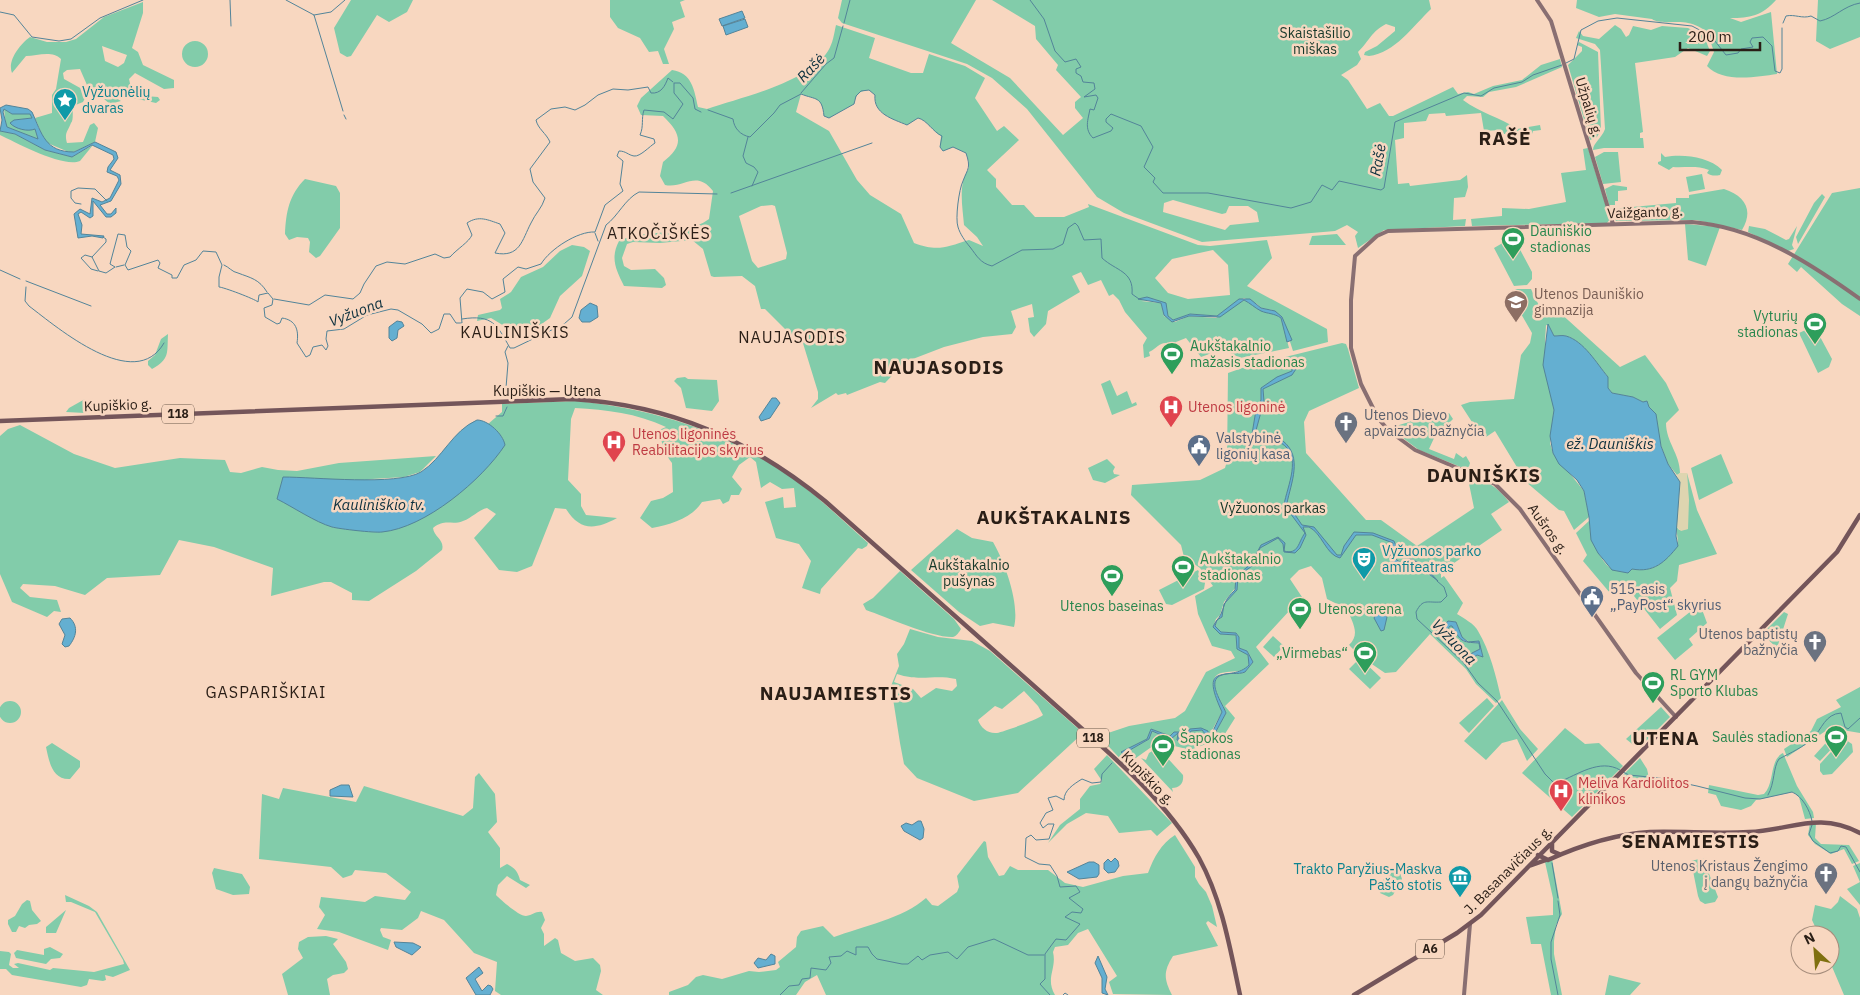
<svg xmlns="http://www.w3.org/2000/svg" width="1860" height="995" font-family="'IBM Plex Sans',sans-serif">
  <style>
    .green { fill: #82ccaa; fill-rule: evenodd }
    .sand { fill: #ded5b0 }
    .water { fill: #64afd1; stroke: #538499; fill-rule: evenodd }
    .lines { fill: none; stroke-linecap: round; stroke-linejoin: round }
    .stream { stroke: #538499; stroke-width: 1 }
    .secondary { stroke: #896f72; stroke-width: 4 }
    .primary { stroke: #74555a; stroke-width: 4.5 }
    .labels { text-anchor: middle; stroke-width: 5; stroke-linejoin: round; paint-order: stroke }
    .shield { fill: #f8d7c0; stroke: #685649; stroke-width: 1 }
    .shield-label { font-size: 12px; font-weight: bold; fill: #2a1e16 }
    .park-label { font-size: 14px; fill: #16382a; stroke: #f8d7c0 }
    .culture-label { font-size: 14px; fill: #0d838f; stroke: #f8d7c0; text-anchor: start }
    .street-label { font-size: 14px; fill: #2a1e16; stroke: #f8d7c0 }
    .leisure-label { font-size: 14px; fill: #27864d; stroke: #f8d7c0; text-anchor: start }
    .education-label { font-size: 14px; fill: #785e54; stroke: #f8d7c0; text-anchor: start }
    .health-label { font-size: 14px; fill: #be3a42; stroke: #f8d7c0; text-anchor: start }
    .worship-label { font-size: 14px; fill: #5b616d; stroke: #f8d7c0; text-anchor: end }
    .service-label { font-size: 14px; fill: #4e5e75; stroke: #f8d7c0; text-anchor: start }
    .water-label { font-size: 15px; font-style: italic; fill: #0c303e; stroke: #f8d7c0 }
    .quarter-label { font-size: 16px; letter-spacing: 1px; fill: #2a1e16; stroke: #f8d7c0 }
    .district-label { font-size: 19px; font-weight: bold; letter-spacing: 1px; fill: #2a1e16; stroke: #f8d7c0 }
  </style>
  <rect width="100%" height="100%" fill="#f8d7c0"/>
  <path class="green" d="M 351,0 L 413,0 L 407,12 L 389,22 L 377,15 L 351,56 L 347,57 L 340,53 L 334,28 Z
    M 610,0 L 685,0 L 680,2 L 685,17 L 672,22 L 674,29 L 664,49 L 669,64 L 663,64 L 658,51 L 649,52 L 640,38 L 618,28 L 610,17 Z
    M 842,0 L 976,0 L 951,43 L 1010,78 L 1063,135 L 1083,118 L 1075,108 L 1075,102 L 1081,97 L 1056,70 L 1058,65 L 1036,39 L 1035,26 L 992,0 L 1429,0 L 1431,9 C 1413,26 1395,53 1369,56 L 1364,55 L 1365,52 L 1377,46 L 1395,31 L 1395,27 L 1386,24 C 1371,32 1370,40 1358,52 L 1361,59 L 1357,65 L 1341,75 L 1348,80 L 1367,109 L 1380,103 L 1389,116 L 1393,116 L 1453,87 L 1458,94 L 1468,92 L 1474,94 L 1493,86 L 1522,80 L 1541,65 L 1560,59 L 1562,67 L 1516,87 L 1489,92 L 1483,97 L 1467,96 L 1463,100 C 1480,113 1500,117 1517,129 L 1540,125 L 1541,130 L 1533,131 L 1532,134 L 1504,134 L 1500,130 L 1484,131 L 1481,113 L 1446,116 L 1445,113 L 1429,114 L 1426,121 L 1404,123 L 1404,138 L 1395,140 L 1398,184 L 1409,183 L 1410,186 L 1460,180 L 1467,175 L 1468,187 L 1465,197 L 1454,198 L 1453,220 L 1466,219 L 1465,226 L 1384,230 L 1358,248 L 1355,236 L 1358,232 L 1347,225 L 1335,231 L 1202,242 L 1124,213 L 1097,197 L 1027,109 L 992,78 L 967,64 L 842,23 L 838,18 ZM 1173,200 L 1222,214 L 1226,213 L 1229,206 L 1248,206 L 1257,212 L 1259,222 L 1230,225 L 1225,230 L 1163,212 L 1164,203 Z
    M 1577,0 L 1776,0 C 1762,16 1750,18 1730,18 L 1741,22 L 1771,12 L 1777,74 C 1756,77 1722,83 1707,66 L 1714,52 L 1707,31 C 1701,28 1695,24 1688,23 C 1678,20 1660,25 1652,19 L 1615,14 L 1599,17 L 1576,8 Z
    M 1818,0 L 1860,0 L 1860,37 L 1830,49 L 1816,41 Z
    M 143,2 L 143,13 L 132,48 L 138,52 L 143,65 L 174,80 L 174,88 L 164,89 L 135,73 L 129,79 L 131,88 L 145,96 L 158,97 L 160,100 L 156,103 L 133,98 L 116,90 L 113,93 L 114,97 L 121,101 L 110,104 L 87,85 L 80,69 L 67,70 L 63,73 L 64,79 L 82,89 L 86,96 L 83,102 L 73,106 C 72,111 74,119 71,123 C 68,131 64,133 67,143 L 83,142 L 90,125 L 94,123 L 98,128 L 95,142 L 71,153 L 45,142 L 35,118 L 52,113 L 52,95 L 56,89 L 61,59 C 52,50 37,56 26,56 L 12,73 C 7,61 20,44 30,37 L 47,42 L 66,42 L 76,39 L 104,17 ZM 102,46 L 127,55 L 124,63 L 118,67 L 105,61 Z
    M 836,25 L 875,38 L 869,58 L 911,73 L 923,73 L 929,54 L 965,66 L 985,78 L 975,98 L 997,131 L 1004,126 L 1019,140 L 987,170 L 996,179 L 996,187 L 1012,205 L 1024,205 L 1035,217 L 1064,217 L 1089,207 L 1088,204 L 1198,245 L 1210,246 L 1267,240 L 1272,258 L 1247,286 L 1327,329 L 1328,342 L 1293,351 L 1282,317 L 1272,310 L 1261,308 L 1257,304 L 1244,298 L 1217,316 L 1190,314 L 1173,320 L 1168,316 L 1164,303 L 1154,299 L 1141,301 L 1161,303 L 1164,316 L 1175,322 L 1189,316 L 1216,318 L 1244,300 L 1256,306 L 1258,309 L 1274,313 L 1281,318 L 1289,348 L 1240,358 L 1223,349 L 1201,357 L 1186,338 L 1171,344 C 1160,340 1158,348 1149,352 L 1150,356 L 1144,358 L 1143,345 L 1147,338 L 1125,312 L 1119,300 L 1113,294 L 1109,296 L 1101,280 L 1088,285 L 1081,272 L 1072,276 L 1080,292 L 1048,311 L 1046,324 L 1034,337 L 1030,332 L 1028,318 L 1034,317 L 1032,304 L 1011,311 L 1016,327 L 1012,334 L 983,337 L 944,347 L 905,362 L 885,383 L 880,382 L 847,395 L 846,393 L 838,395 L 836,393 L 811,408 L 818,399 L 818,392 L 802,340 L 791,335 L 765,309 L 761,309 L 755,286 L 742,276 L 714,277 L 711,276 L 703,249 L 692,240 L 660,243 L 633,242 L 627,244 L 622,258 L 624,266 L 631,270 L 655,269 L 664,278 L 666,285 L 662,288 L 624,286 C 616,270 610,258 619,241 C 649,227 681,239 709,219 L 713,191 C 696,169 684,189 665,185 L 660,176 L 663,162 C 684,146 682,134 663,116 L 641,115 L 637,106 L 641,98 L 672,70 C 692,73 694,89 698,107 L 707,109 C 742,97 807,83 828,51 C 833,43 834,34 836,25 ZM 869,90 L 875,95 C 873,114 893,119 907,125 L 918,118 C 927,120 933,132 941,136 L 940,147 L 943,151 L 953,147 L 966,153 C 973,173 966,167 963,182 C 960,195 963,212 964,225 L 977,237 L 983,246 L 969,240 C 946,247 938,252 914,243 L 901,214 L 870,195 L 857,180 L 829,131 L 796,112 L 801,94 C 817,100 822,97 824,116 L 829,118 L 854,104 C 856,94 859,91 869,90 ZM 772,205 L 775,206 L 787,253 L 786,259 L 758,268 L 752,261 L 739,216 L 761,206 ZM 1213,250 L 1228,265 L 1230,295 L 1188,299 L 1168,293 L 1155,278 L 1172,259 Z
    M 1615,25 L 1621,29 L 1626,37 L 1629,35 L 1633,26 L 1651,30 L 1662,26 L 1688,28 L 1704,36 L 1710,51 L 1707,56 L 1688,48 L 1675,57 L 1635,63 L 1643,132 L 1640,133 L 1640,138 L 1643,138 L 1644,148 L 1604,148 L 1593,150 C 1593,143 1602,138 1605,129 L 1600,50 L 1595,44 L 1576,38 L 1579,31 L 1583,36 L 1599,39 Z
    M182 54a13 13 0 1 1 26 0a13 13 0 1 1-26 0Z
    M 1579,42 L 1598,52 L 1601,130 L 1597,137 L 1590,140 L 1568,65 L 1582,51 L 1582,47 L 1577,45 Z
    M 4,109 L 12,114 L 30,114 L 32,118 L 14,120 L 15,127 L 28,130 L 35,129 L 38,139 L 6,127 Z
    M 0,131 L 15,134 L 45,150 L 72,157 L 93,145 L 80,161 C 63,168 17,143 0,135 Z
    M 1588,148 L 1610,219 L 1607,223 L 1472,226 L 1471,219 L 1502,216 L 1502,208 L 1529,209 L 1566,202 L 1561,173 L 1586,170 L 1583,149 Z
    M 1604,152 L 1618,152 L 1621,182 L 1603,184 L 1595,157 Z
    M 1661,153 L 1665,157 C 1682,154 1708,156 1722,170 L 1720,175 C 1715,176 1711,176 1707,173 L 1709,170 C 1697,165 1684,168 1673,167 L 1669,170 L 1658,164 L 1658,162 L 1661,161 Z
    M 1702,174 L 1705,189 L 1689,192 L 1686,177 Z
    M 305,179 L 336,186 L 340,193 L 340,228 L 320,256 L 316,258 L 309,252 L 310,242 L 308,238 L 297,237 L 289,240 L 285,234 C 286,212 289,195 305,179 Z
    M 1613,185 L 1627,187 L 1627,190 L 1618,191 L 1618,201 L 1615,201 L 1615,205 L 1609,205 L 1605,189 Z
    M 1860,188 L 1860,316 L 1842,304 L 1801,267 L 1797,272 L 1788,264 L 1832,193 Z
    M 1724,189 C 1745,196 1754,210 1742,230 L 1696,220 L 1616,221 L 1610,209 L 1676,203 L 1676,198 L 1689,198 L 1689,195 Z
    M 1822,194 L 1825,197 L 1798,244 L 1796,237 L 1814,203 Z
    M 1685,224 L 1720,227 L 1706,266 L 1688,260 Z
    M 1749,226 L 1765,229 L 1786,240 L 1789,239 L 1797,226 L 1792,245 L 1794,249 L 1788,251 L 1748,232 Z
    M 1337,234 L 1346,245 L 1309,245 L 1312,236 Z
    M 1506,241 L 1516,242 L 1532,272 L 1532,279 L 1527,285 L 1514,286 L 1494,248 Z
    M 572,245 L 584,247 L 590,251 L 582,276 L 560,296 L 550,318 L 536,328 L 514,332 L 491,318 L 477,321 L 478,315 L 500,310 L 502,308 L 500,299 L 511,292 L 521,277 L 543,267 L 560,251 Z
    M 1517,289 L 1531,289 L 1544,316 L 1558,311 L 1620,367 L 1645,355 L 1666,383 L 1679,410 L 1666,423 C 1666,442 1680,454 1680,473 L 1677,475 L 1668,464 L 1659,440 L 1656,415 L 1649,407 L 1647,401 L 1643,402 L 1633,397 L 1612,393 L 1608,388 L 1608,377 C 1597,364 1583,341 1566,336 C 1562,335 1558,336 1554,336 L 1549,326 L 1546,325 L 1545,342 L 1554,410 L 1550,443 L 1553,453 L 1584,491 L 1589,517 L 1574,530 L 1564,511 L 1559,510 L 1526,482 L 1495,431 L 1486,437 L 1481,436 L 1461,405 L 1470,402 L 1514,399 L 1521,355 L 1530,343 L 1532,333 L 1509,293 Z
    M 1810,328 L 1817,331 L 1832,359 L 1829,367 L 1818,373 L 1799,333 Z
    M 168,334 C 167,353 170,359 152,369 L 148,365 L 148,361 L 155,355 L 161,339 Z
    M 1342,343 L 1346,344 L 1348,349 L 1359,388 L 1309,411 L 1304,422 L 1306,453 L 1366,520 L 1381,520 L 1417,546 L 1474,508 L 1467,474 C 1484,479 1498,487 1509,502 L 1491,514 L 1502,530 L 1441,572 L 1441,578 L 1444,576 L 1463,603 L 1457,614 C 1463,618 1475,624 1478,631 C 1490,651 1496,676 1501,698 L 1496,703 L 1476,684 L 1466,669 L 1430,634 L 1396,672 L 1385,673 L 1360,656 L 1349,645 C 1361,634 1352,622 1347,609 L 1327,599 L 1322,578 L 1311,566 L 1299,570 L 1290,579 L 1302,597 L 1256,647 L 1269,664 L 1225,706 L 1235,718 L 1223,737 L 1191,750 L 1162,743 L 1150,748 L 1126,765 L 1099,736 L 1129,726 L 1175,718 L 1185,711 L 1206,672 L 1235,658 L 1231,651 L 1212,646 L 1198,614 L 1195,596 L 1213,586 L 1200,568 L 1184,557 L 1181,545 L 1131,495 L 1132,485 L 1200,480 L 1225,468 L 1227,461 L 1228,373 L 1245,367 ZM 1236,587 L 1236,591 L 1224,604 L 1222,617 L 1217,620 L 1215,627 L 1221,632 L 1236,633 L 1239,637 L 1239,648 L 1247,651 L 1253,662 L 1245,672 C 1238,675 1230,672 1222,675 C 1205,680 1223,704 1226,713 L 1214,735 L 1208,738 L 1202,730 L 1191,731 L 1182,743 L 1177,740 L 1178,733 L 1170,739 L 1152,731 L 1149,739 L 1123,754 L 1122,752 L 1147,739 L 1151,729 L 1170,736 L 1174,732 L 1179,732 L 1179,739 L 1182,741 L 1190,729 L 1203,729 L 1209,736 L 1222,712 C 1218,702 1205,678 1221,673 C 1229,671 1237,672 1245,670 L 1250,663 L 1248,655 L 1238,649 L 1236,635 L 1221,634 L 1213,627 L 1216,619 L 1220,615 L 1224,602 ZM 1448,621 L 1456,622 L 1462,637 L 1469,642 L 1479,641 L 1483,657 L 1477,655 L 1469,661 L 1472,653 L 1480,649 L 1479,643 C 1462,643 1460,642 1453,626 L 1450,625 L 1444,634 L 1441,633 L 1440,630 Z
    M 685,377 L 688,379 L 717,380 L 719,401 L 712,411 L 686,408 L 681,388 L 674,381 L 677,378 Z
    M 1110,380 L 1117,396 L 1127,391 L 1132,404 L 1136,402 L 1137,405 L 1112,415 L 1101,384 Z
    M 85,399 L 85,413 L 66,412 L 69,408 Z
    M 577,401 C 660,410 731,433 799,483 C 823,501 845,523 868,543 L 867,546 L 862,549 L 858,548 L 821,589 L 820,594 L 802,588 L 811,561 L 799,544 L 776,538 L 765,502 L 783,497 L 784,508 L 796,507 L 794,488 L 782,489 L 770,482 L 761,488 L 756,462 L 750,457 L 739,465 L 732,477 L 742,489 L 739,495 L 731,495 L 729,501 L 723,504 L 720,499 L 702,502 C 691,519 671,524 652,528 L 640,518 L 651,501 L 663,498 L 673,492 L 672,463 L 669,459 L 657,431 L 666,427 C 636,413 607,410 575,408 L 571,419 L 568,480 L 581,494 L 581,506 L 586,515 L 617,518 C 595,530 580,531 566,509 L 555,508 L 532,566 L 517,572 L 499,570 L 474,538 L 496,514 L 487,508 C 478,510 472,518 463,521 C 451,526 446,518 433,528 C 434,537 445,540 442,550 L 416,571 L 369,601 L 352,600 L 352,593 L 331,582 L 324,582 L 271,596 L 273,568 L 214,547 L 179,540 L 160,575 L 107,578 L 85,595 L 55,586 L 23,584 L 20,588 L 30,597 L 57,600 L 61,612 L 54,611 L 47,617 L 12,602 L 0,574 L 0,436 L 8,429 L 20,425 L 74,454 L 115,468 L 180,458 L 225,460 L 230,472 L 241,473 L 262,467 L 278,470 L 297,471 L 339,463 L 436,456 L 420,472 L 404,477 L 372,479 L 277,498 L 332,527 L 381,532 L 503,439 L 488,424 L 502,412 L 502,404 Z
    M 1441,412 L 1443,415 L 1449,413 L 1453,419 L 1449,423 L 1451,425 L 1435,436 L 1429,449 L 1454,459 L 1456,453 L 1463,458 L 1466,456 L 1470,463 L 1468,470 L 1419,450 L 1392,430 L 1396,426 Z
    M 1721,454 L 1733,483 L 1699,500 L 1691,468 Z
    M 1107,459 L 1115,467 L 1113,471 L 1114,474 L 1120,475 L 1105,483 L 1093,480 L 1088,468 Z
    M 1687,473 L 1697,510 L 1717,554 L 1679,565 L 1677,581 L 1670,588 L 1677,615 L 1660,629 L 1623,582 L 1610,593 L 1583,561 L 1587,555 L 1576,533 L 1590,520 C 1588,534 1598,555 1606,564 C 1611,571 1621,571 1628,573 L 1632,569 C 1660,571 1662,563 1678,542 L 1676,526 L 1679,530 L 1688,529 Z
    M 957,529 L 972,538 L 993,542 C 1005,563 1020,604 1014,627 L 993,623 L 980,626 L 959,612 L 911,570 Z
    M 1198,570 L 1205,583 L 1204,589 L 1172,605 L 1166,604 L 1159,590 Z
    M 900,571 L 954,619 L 961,629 C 959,632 957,636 953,637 C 933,638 886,617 866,610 L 863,604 L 873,598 Z
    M 1700,604 L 1707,623 L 1689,639 L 1693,645 L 1675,660 L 1657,638 Z
    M 1784,612 L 1788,614 L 1777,648 L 1762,634 Z
    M 910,629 L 938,637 L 972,641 L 990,651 L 1083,733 L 1018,793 L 974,801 L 917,778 L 904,764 L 900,743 L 891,686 L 899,666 L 897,654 L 904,644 ZM 897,674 C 922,682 933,674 956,679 L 957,686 L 952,691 L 936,688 L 921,698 L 913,689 L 894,682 ZM 1024,691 L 1038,706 L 1043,715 C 1037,720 1005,731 997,733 C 988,734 981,728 978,720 L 995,706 L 1002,709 Z
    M 1273,636 L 1284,646 L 1274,657 L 1263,647 Z
    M 1360,658 L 1381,678 L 1370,689 L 1349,669 Z
    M 1860,687 L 1860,733 L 1830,728 L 1787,757 L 1784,749 L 1811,731 L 1817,719 L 1841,707 L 1836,700 Z
    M 1487,698 L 1494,706 L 1469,733 L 1459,723 Z
    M 1502,700 L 1520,729 L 1538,749 L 1527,761 L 1517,739 L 1502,743 L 1486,760 L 1464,741 Z
    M-1 712a11 11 0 1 1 22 0a11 11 0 1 1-22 0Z
    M 1661,707 L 1670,717 L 1641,746 L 1636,747 L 1626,739 Z
    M 1565,728 L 1585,744 L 1599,743 L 1623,766 L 1572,817 L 1522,773 Z
    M 1833,735 L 1839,741 L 1820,761 L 1814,756 Z
    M 1846,740 L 1852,744 L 1853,752 L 1832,774 L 1823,775 L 1820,771 L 1820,764 L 1840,742 Z
    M 52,743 L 80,761 L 80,767 L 70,779 C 52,780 49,761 46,747 Z
    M 1154,750 L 1162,752 L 1183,775 C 1184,783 1180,788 1172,788 L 1173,792 L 1141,758 L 1146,760 L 1149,753 Z
    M 1783,753 L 1797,786 L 1813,812 L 1814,818 L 1805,819 L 1799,797 L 1793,792 L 1756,800 L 1751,806 L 1741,810 L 1721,806 L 1716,795 L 1708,793 L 1709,785 L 1758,795 L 1764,794 C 1775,783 1769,760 1783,753 Z
    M 1107,755 L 1172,823 L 1157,836 L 1151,830 L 1119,833 L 1108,816 L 1086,813 L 1067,824 L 1048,843 L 1060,825 L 1080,809 L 1080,799 L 1090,786 L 1100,784 L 1102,781 L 1094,769 Z
    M 1640,758 L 1647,769 L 1650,783 L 1629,785 L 1622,776 Z
    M 479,773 L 495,794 L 497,822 L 488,832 L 500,848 L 500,868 L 507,864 C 515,868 518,872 520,880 L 530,885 L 526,888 L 507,876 L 498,885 L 496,895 C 502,901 519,916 526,916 C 533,915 536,911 542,912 L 545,920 L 541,928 L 544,934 L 544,946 L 555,938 L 558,940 L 561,953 L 575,961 L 593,958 L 600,965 L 601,971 L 596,990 L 603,995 L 501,995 L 495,991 L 497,962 L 474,953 L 444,920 L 421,911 L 418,918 L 402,930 L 381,928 L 380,930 L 383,937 L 391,940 L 388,950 L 339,932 L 317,929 L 325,915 L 319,907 L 321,897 L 365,902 L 375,896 L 405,900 L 411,892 L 386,873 L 355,870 L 352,875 L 343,878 L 331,867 L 259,859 L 262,794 L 279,799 L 283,788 L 356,802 L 364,786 L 463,816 L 473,808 L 475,777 Z
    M 1810,823 L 1816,823 L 1815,838 L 1821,844 L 1849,845 L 1859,861 L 1852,864 L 1844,849 L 1831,854 L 1815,844 L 1808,835 Z
    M 1175,835 L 1195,867 L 1195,877 L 1199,884 L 1206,892 L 1212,906 L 1217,927 L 1208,921 L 1206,923 L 1218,946 L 1173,956 C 1163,972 1164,979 1172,995 L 1113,994 L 1109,982 L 1117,976 L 1088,929 L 1078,933 L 1068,945 L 1055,947 L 1053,952 C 1057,969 1045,978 1055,995 L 826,995 L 817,975 L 805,982 L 796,995 L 669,995 L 669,992 L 688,985 L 696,977 L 703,975 L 722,979 L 749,971 L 759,972 L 776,970 L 780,967 L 778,962 L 796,947 L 797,937 L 801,931 L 823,926 L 834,937 C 861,927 904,918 926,898 L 932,905 L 938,906 L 957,892 L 959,887 L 957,876 L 984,841 L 986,842 L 988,857 L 999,876 L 1004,875 L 1010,866 L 1018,870 L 1048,870 L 1065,883 L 1083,887 L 1123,876 L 1148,873 C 1154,857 1161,844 1175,835 Z
    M 1703,858 L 1718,897 L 1715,902 L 1705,904 L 1700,901 L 1698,896 L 1691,861 Z
    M 1552,859 L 1562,914 L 1556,925 L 1554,941 L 1554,954 L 1562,995 L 1551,995 L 1541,944 L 1531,944 L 1526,917 L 1553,915 L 1553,898 L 1545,862 Z
    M 1860,863 L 1860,905 L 1847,889 L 1860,882 L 1853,866 Z
    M 214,868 L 242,874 L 250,887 L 249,894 L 233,895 L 216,889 L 212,873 Z
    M 1394,870 L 1400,873 L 1402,879 L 1393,895 L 1389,897 L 1380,893 C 1379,884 1386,872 1394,870 Z
    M 65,895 L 89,906 L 97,912 L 130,970 L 113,977 L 105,975 L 106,980 L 103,981 L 89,979 L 87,985 L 81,987 L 12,975 L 6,969 L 0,969 L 0,951 L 9,952 L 11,954 L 9,965 L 13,968 L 19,968 L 14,964 L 18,963 L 50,970 L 53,968 L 94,972 L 124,964 L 123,960 L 95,912 L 71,902 L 66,902 Z
    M 1840,896 L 1857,909 L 1860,918 L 1860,995 L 1844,995 L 1830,962 L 1830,935 L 1819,935 L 1812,920 L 1815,905 L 1831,909 L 1838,902 Z
    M 27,900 L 30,901 L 32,910 L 41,921 L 37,924 L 29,925 L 25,928 L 19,926 L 16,932 L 12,932 L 8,924 L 8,920 L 15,916 L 22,904 Z
    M 66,910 L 56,933 L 46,933 L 46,927 Z
    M 326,936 L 338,939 L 333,944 L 346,962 L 348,969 L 344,973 L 333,975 L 327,979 L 330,995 L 288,995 L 282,974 L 303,958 L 298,949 L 299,942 L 308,937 Z
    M 50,947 L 63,954 L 60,958 L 51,959 L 46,964 L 16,958 L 14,953 L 17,950 L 44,955 L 44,949 Z
    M 1609,975 L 1641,983 L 1630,995 L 1605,995 Z"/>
  <path class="sand" d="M 1680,473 L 1687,473 L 1689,500 L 1688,529 L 1681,531 L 1676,526 L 1680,487 L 1677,475 Z"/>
  <path class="water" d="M 742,11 L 745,18 L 722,26 L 719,19 Z
    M 745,19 L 748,27 L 726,35 L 723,26 Z
    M 6,105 L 28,109 L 32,112 C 42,134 45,152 74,152 L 95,142 L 116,152 L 118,158 L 110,170 L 120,175 L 121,184 L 111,201 L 100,205 L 107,214 L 111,214 L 116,208 L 116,213 L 111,217 L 106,217 L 93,201 L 93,216 L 90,218 L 81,212 L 78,214 L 82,225 L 81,234 L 104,236 L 103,238 L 92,236 L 78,238 L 74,214 L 80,209 L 90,214 L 92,198 L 102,202 L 110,198 L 119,180 L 117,176 L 107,172 L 108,167 L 114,159 L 113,155 L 92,145 L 72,157 L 45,150 L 15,134 L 0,131 L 2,120 L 0,108 ZM 4,109 L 12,114 L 30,114 L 32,118 L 14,120 L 10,123 C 15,129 28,132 35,129 L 38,139 L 7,127 L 3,112 Z
    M 1147,297 L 1166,303 L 1168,316 L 1173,320 L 1190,314 L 1217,316 L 1239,299 L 1250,299 L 1261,308 L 1275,311 L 1282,317 L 1292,340 L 1287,342 L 1281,318 C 1274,313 1268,314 1261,311 C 1255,308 1250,303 1244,300 L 1220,317 L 1189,316 L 1172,322 L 1164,315 L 1161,303 L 1138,299 Z
    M 590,303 L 597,306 L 598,317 L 590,322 L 582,322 L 579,318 L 581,310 Z
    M 397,321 L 402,322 L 404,326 L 398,330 L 397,338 L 392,341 L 389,338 L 389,327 Z
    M 1548,324 L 1554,336 C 1558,336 1562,335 1566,336 C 1584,341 1597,364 1608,377 L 1608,388 L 1612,393 L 1633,397 L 1643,402 L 1647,401 L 1649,407 L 1656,414 L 1661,446 L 1668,464 L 1680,482 L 1676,536 L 1678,546 C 1665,562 1654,573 1632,569 L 1628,573 L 1612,570 L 1598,553 L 1591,540 L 1589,517 L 1584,491 L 1577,480 L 1559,464 L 1553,453 L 1550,436 L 1554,410 L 1543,365 Z
    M 1292,365 L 1296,365 L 1296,369 L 1292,375 L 1263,389 L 1264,401 L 1255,434 L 1257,439 L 1274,442 L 1283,441 C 1303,457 1291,483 1287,503 L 1302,525 L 1314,527 L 1337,555 L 1341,555 L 1344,546 L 1354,532 L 1373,533 L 1394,541 L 1396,546 L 1393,557 L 1401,563 L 1409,558 L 1423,565 L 1438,581 L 1411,560 L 1400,566 L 1392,562 L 1390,557 L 1393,543 L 1372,535 L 1356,535 L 1340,558 C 1326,555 1322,533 1309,527 L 1303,527 L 1306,535 L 1300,548 L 1295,553 L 1284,552 L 1283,544 L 1278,538 L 1260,548 L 1252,566 L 1238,576 L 1237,590 L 1224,604 L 1222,617 L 1217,620 L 1215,626 L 1221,632 L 1236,633 L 1239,637 L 1239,648 L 1247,651 L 1253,662 L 1245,672 C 1238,675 1230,672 1222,675 C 1205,680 1223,704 1226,713 L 1214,735 L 1208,738 L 1202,730 L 1191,731 L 1183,743 L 1177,740 L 1178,733 L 1171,739 L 1152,731 L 1149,739 L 1123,754 L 1121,752 L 1147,739 L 1151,729 L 1170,736 L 1174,732 L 1179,732 L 1179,740 L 1182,741 L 1190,729 L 1201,728 L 1208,731 L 1208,736 L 1211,735 L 1222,712 C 1197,658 1231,684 1249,665 L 1248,655 L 1237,649 L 1236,635 L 1220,634 L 1213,627 C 1215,621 1219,619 1221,614 C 1226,601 1225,600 1235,590 L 1236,576 L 1251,564 L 1261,545 L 1278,537 L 1285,543 L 1284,551 C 1299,555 1298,542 1305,533 L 1284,505 C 1287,486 1303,456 1281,443 L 1273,445 L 1255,441 L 1252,434 L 1256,410 L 1261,400 L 1261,388 L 1277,377 L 1292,371 Z
    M 772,398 L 776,398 L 780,403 L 770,418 L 761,421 L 759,417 Z
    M 477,420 C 488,420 503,434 505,445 C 482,480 425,528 382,532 C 374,533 340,529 332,527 C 315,522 293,507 277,499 L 283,477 C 314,477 397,486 421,472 C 443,458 452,431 477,420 Z
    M 1378,611 L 1385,613 L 1387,617 L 1384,630 L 1381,631 L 1374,618 Z
    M 70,618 C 79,627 76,637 69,646 L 65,647 L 62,644 L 65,635 L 59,624 L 62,619 Z
    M 1448,621 L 1456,622 L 1462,637 L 1468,642 L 1479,641 L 1483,657 L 1477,655 L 1469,661 L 1472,653 L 1480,649 L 1479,643 C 1461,642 1461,642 1452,626 L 1450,626 L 1444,634 L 1441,633 L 1440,630 Z
    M 341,785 L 349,785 L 353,797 L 330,796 L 330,790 Z
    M 918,821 L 921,821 L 924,829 L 923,838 L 920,840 L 904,831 L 901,826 L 906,823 L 912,825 Z
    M 1108,859 L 1111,862 L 1115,858 L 1118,861 L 1119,866 L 1115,872 L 1108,873 L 1104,869 L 1104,863 Z
    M 1089,862 L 1094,862 L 1099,865 L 1099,874 L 1097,877 L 1079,879 L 1067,872 Z
    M 394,942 L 413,943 L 421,947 L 412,955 L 396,947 Z
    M 771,954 L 775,956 L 775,964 L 758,968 L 754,963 L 758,958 L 766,960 Z
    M 1098,956 L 1107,977 L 1105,989 L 1108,995 L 1102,993 L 1102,978 L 1095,963 Z
    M 479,967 L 483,973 L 475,979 L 482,991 L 488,985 L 491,986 L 493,989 L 490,995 L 476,995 L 466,978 Z"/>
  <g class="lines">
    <path class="stream" d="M 230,0 L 231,26
      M 286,0 L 314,15 L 343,111
      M 1030,0 L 1044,19 L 1055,51 L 1065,62 L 1076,59 L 1081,67 L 1076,69 L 1076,73 L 1081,76 L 1083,82 L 1094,83 L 1095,89 L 1084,97 L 1096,95 L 1098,98 L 1094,110 L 1090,109 C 1088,120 1084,129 1093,138 L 1111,131 L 1113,128 L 1106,122 L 1106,119 L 1111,114 L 1141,126 L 1153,147 L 1144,167 L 1155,178 L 1153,182 L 1163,193 L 1208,193 L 1291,208 L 1311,202 L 1322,185 L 1332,190 L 1339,181 L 1381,190 L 1384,188 L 1395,122 L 1464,93 L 1481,96 L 1494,88 L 1522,82 L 1533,75 L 1562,65
      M 0,12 L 14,15 L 32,37 L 59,41 L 71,39 L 100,18 L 143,0
      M 314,15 L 331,12 L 345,0
      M 844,23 L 850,0
      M 1783,23 L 1786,16 C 1795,14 1802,19 1811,16 L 1820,21 C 1835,18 1843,6 1860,3
      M 1566,63 L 1574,59 L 1581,30 L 1598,21 L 1617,18 L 1692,26 L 1711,36 L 1726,55 L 1738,53 L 1741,49 L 1753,47 L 1750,42 L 1752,38 L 1763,37 L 1772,46 L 1775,71 L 1780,73 L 1782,69 L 1782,28
      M 801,93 L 826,64 L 834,58 L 843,26
      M 708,110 L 733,119 C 734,128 740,135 750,137 L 774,113 L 780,105 L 801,94 C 816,100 822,96 824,116 L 829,118 L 854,104 L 856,96 L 861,91 L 869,90 L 875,95 C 873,114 893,119 907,125 L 918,118 C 927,120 933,132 942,136 L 940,147 L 943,151 L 953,147 L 966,153 C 971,168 968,168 963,181 C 959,189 955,219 958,227 C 960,234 965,241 970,247 C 977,256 980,263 992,266 L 1022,250 L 1053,249 L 1063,244 L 1068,228 L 1075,223 L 1078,226 L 1084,240 L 1101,239 L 1102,258 C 1116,271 1134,271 1132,294 L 1139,299
      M 344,115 L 346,119
      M 748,137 L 743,156 L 746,163 L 754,167 L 758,172 L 752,186
      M 731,193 L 872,143
      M 81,204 L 75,203 L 71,198 L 71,191 L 78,188 L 95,189 L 107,201
      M 595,233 L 598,241
      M 103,237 L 106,239 L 106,242 L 92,257 L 99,271 L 106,273 L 115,267 L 110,264 L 118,234 L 125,235 L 127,247 L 131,251 L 125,265 L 128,270 L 158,260 L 160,263 L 158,268 L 172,275 L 172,278 L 177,278 L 184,265 L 196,260 L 203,251 L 216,252 L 222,265 L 219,277 L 219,287 C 223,287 255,299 258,302 L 259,295 L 268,293 L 273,299 L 272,305 L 264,308 L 265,317 L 277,324 L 280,323 L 282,318 C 296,320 299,330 297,343 L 306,357 L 310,355 L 313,347 L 322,345 L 326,350 L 328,346 L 326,339 L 327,331 L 344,329 L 367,315 L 391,309 L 398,310 L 422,324 L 431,333 L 439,329 L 444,314 L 450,314 L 456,323 L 462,323 L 460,298 L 467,289 L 483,292 L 492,299 L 505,292 L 503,279 L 518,267 L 526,269 L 541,264 C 550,249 578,231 595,232 L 605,205 L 623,191 L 620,184 L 623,161 L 617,156 L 619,151 C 626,151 628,155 634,156 C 640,157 650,146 655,143 L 654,139 L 640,135 C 644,126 641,119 644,110 L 664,112 L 673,119 L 683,104 L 674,93 L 674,83 L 680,83 L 693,98 L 695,109 L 701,112
      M 92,257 L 85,255 L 81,258 L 91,269 L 98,271
      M 224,265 C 229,267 232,272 238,273 C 251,278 259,279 267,292
      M 116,267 L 124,265
      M 0,270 L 20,279
      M 26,281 L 91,306
      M 26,287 L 25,301 L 29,306 C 58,328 135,394 164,343
      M 274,299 L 309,305 L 325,295 L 353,299 L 360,293 L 364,284 L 376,266 L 387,262 L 405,264 L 435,254 L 444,258 L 450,257 C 457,249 469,242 472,235 L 467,223 C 479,215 488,220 500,224 L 505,233 L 495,253 C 520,258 522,240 531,223 C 535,214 542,208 545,198 L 533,182 L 530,169 L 550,142 C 546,133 538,129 536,120 L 551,109 L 565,107 L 575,110 L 585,105 L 598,95 L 613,89 L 628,90 L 648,87 L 651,93 C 661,94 665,86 668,78 L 673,82
      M 462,319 C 493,314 497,325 510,348 L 514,348 L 564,324 L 572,317 L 606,225 C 618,216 625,199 639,192 L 717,194
      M 506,388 L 508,363 L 505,352 L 508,346
      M 496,416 L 503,416 L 507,407
      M 1437,581 L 1444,587 L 1447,596 L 1441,602 C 1427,603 1423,598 1416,612 L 1417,619 L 1463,662 L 1478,683 L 1497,701 L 1545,774 L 1553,782 L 1559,782 C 1577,775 1600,758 1620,770
      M 1623,772 L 1629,775 L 1659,778 L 1697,786 L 1745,798 L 1760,799 L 1792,792 C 1802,796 1810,810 1812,821
      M 1768,795 C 1775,783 1773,767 1779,759 C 1790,753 1804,747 1813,738 C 1822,729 1825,714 1841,713 L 1845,727 L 1848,729 L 1860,718
      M 1812,825 L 1809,834 L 1813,841 L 1830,853 L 1838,851 L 1841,846 L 1846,847 L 1860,872
      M 1552,863 L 1558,898
      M 780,995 L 789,986 L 799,985 L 802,979 L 810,978 L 811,968 L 826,970 L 831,963 L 829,957 L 841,956 L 847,951 L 856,955 L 856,947 L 868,947 L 872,954 L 877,959 L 902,964 L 908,964 L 918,956 L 922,960 L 930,955 L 948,952 L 957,959 L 968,947 L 994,939 L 1028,955 L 1044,955
      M 1050,995 L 1040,984 L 1045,979 L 1045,954 L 1056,939 L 1066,940 L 1080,924 L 1065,917 L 1072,912 L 1081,913 L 1083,909 L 1069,898 L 1080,892 L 1076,886 L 1060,887 L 1057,876 L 1050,865 L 1039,864 L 1025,857 L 1026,838 L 1031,835 L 1036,840 L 1049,839 L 1054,824 L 1048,824 L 1043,828 L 1040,823 L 1046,813 L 1053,810 L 1048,798 L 1056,796 L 1064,800 C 1064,790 1074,784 1082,779 L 1092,783 L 1101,782 L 1102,774 L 1112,763
      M 1063,995 L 1065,993 L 1068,995
      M 1558,995 L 1551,959 L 1551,942 L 1560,915 L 1558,901"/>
    <path class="secondary" d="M 1537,0 L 1551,21 L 1613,224
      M 1676,717 L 1636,673 L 1520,509 L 1495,484 L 1415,450 L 1388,430 L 1378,418 L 1361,384 L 1351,348 L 1351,300 L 1355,256 L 1377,236 L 1388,231 L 1692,222 C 1755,227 1810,263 1860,299
      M 1464,995 L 1470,924"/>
    <path class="primary" d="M 0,421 L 572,399 C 670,405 749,439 825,501 C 897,565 970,629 1043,694 C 1098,744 1161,792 1199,858 C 1222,900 1230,948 1240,995
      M 1552,842 L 1552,851 L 1559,854
      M 1538,855 L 1548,860 C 1579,846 1616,834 1650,832 C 1683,831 1716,834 1749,832 C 1792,830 1818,811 1860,833
      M 1529,866 L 1546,860
      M 1354,995 L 1457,933 L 1481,915 L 1837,552 L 1860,515"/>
  </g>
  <defs>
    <g id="sight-pin" transform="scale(1.25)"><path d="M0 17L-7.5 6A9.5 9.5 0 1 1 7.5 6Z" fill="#0f9aa8" stroke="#f8d7c0"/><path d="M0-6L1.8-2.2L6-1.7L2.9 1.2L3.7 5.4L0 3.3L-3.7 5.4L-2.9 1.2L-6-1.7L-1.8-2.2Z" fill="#fff"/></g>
    <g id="stadium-pin" transform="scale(1.25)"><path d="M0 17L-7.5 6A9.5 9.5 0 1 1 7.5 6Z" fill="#2e9e5b" stroke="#f8d7c0"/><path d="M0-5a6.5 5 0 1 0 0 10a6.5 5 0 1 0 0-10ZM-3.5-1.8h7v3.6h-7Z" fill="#fff"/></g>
    <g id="school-pin" transform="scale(1.25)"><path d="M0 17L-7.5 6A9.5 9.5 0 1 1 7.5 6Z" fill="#8d6e63" stroke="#f8d7c0"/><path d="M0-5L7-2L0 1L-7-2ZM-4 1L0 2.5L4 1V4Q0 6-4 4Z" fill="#fff"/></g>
    <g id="hospital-pin" transform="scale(1.25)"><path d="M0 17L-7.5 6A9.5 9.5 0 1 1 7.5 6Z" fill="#e0444e" stroke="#f8d7c0"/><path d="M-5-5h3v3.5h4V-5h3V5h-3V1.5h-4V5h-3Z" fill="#fff"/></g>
    <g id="church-pin" transform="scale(1.25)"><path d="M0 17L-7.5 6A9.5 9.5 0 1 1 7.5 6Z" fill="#6b7280" stroke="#f8d7c0"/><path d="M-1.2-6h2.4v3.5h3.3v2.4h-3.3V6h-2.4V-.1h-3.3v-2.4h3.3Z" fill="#fff"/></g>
    <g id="civic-pin" transform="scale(1.25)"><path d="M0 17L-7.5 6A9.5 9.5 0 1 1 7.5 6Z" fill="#5c6f8a" stroke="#f8d7c0"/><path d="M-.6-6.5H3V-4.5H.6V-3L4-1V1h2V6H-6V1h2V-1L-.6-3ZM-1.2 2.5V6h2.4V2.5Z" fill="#fff"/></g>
    <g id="theatre-pin" transform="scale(1.25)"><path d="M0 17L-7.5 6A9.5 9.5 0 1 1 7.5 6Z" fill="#0f9aa8" stroke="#f8d7c0"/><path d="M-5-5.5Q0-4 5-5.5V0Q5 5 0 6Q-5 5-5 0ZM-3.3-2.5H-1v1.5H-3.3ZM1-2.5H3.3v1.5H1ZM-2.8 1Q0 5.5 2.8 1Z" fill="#fff"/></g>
    <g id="museum-pin" transform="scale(1.25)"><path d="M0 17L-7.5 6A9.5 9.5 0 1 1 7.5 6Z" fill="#0f9aa8" stroke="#f8d7c0"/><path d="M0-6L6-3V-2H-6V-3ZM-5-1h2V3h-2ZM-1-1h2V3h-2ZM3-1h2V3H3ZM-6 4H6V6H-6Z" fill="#fff"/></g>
  </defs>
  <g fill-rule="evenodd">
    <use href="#sight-pin" x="65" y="100"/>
    <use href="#stadium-pin" x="1513" y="239"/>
    <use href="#school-pin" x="1516" y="302"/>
    <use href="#stadium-pin" x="1815" y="324"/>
    <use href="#stadium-pin" x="1172" y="354"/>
    <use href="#hospital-pin" x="1171" y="407"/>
    <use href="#church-pin" x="1346" y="423"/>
    <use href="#hospital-pin" x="614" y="442"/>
    <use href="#civic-pin" x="1199" y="446"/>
    <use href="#theatre-pin" x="1364" y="559"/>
    <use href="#stadium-pin" x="1183" y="567"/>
    <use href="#stadium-pin" x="1112" y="576"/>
    <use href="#civic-pin" x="1592" y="597"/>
    <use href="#stadium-pin" x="1300" y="609"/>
    <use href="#church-pin" x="1815" y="642"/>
    <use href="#stadium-pin" x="1365" y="653"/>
    <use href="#stadium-pin" x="1653" y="683"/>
    <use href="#stadium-pin" x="1836" y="737"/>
    <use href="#stadium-pin" x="1163" y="746"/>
    <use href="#hospital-pin" x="1561" y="791"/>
    <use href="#church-pin" x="1826" y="874"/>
    <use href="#museum-pin" x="1460" y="877"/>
  </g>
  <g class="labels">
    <g class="shield">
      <rect x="162" y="404.5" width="32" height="19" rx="4"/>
      <rect x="1077" y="728.5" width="32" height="19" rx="4"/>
      <rect x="1416" y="939.5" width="28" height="19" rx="4"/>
    </g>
    <g class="shield-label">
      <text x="178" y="418">118</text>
      <text x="1093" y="742">118</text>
      <text x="1430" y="953">A6</text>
    </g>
    <g class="park-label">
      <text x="1315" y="38">Skaistašilio<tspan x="1315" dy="16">miškas</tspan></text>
      <text x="1273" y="513">Vyžuonos parkas</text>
      <text x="969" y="570">Aukštakalnio<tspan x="969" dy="16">pušynas</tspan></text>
    </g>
    <g class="culture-label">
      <text x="82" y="97">Vyžuonėlių<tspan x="82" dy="16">dvaras</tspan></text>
      <text x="1382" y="556">Vyžuonos parko<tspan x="1382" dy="16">amfiteatras</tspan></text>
      <text x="1442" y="874" text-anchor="end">Trakto Paryžius-Maskva<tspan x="1442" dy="16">Pašto stotis</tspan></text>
    </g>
    <g class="street-label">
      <text transform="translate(1589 107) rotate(73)" y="5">Užpalių g.</text>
      <text transform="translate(1645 212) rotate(-2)" y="5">Vaižganto g.</text>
      <text x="547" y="396">Kupiškis — Utena</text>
      <text transform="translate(118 405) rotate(-2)" y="5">Kupiškio g.</text>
      <text transform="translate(1548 529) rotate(55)" y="5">Aušros g.</text>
      <text transform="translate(1148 778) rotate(46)" y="5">Kupiškio g.</text>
      <text transform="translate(1508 870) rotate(-45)" y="5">J. Basanavičiaus g.</text>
    </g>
    <g class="leisure-label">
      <text x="1530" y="236">Dauniškio<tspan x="1530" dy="16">stadionas</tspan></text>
      <text x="1798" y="321" text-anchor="end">Vyturių<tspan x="1798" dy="16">stadionas</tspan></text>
      <text x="1190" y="351">Aukštakalnio<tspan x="1190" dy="16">mažasis stadionas</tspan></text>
      <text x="1200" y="564">Aukštakalnio<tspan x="1200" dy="16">stadionas</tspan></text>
      <text x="1112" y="611" text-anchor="middle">Utenos baseinas</text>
      <text x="1318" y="614">Utenos arena</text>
      <text x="1348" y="658" text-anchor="end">„Virmebas“</text>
      <text x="1670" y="680">RL GYM<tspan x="1670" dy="16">Sporto Klubas</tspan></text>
      <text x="1818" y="742" text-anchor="end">Saulės stadionas</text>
      <text x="1180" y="743">Šapokos<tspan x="1180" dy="16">stadionas</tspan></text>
    </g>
    <g class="education-label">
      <text x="1534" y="299">Utenos Dauniškio<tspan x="1534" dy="16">gimnazija</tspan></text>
    </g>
    <g class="health-label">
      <text x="1188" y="412">Utenos ligoninė</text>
      <text x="632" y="439">Utenos ligoninės<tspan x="632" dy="16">Reabilitacijos skyrius</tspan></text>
      <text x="1578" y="788">Meliva Kardiolitos<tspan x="1578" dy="16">klinikos</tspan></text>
    </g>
    <g class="worship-label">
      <text x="1364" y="420" text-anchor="start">Utenos Dievo<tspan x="1364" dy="16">apvaizdos bažnyčia</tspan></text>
      <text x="1798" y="639">Utenos baptistų<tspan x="1798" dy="16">bažnyčia</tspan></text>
      <text x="1808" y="871">Utenos Kristaus Žengimo<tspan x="1808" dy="16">į dangų bažnyčia</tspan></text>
    </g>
    <g class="service-label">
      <text x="1216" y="443">Valstybinė<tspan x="1216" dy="16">ligonių kasa</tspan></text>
      <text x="1610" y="594">515-asis<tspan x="1610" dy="16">„PayPost“ skyrius</tspan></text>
    </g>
    <g class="water-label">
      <text transform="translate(811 68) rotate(-47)" y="5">Rašė</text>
      <text transform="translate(1378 160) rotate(-80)" y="5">Rašė</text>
      <text transform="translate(356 312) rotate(-21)" y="5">Vyžuona</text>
      <text x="1610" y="449">ež. Dauniškis</text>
      <text x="379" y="510">Kauliniškio tv.</text>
      <text transform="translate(1454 642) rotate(46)" y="5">Vyžuona</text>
    </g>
    <g class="quarter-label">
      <text x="659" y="239">ATKOČIŠKĖS</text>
      <text x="515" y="338">KAULINIŠKIS</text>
      <text x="792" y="343">NAUJASODIS</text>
      <text x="266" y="698">GASPARIŠKIAI</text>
    </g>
    <g class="district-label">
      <text x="1505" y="145">RAŠĖ</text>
      <text x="939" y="374">NAUJASODIS</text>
      <text x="1484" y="482">DAUNIŠKIS</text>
      <text x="1054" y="524">AUKŠTAKALNIS</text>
      <text x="836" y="700">NAUJAMIESTIS</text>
      <text x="1666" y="745">UTENA</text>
      <text x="1691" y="848">SENAMIESTIS</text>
    </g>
  </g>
  <g transform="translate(1815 950) rotate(334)"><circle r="24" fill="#f8d7c0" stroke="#a68d7c"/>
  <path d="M0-4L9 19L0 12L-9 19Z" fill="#7f7010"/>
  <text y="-8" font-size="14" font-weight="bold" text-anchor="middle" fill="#2a1e16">N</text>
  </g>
  <path d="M1680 42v8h80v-8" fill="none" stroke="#2a1e16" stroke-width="2.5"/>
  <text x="1688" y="42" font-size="15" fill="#2a1e16" stroke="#f8d7c0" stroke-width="4" paint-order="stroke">200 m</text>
</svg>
